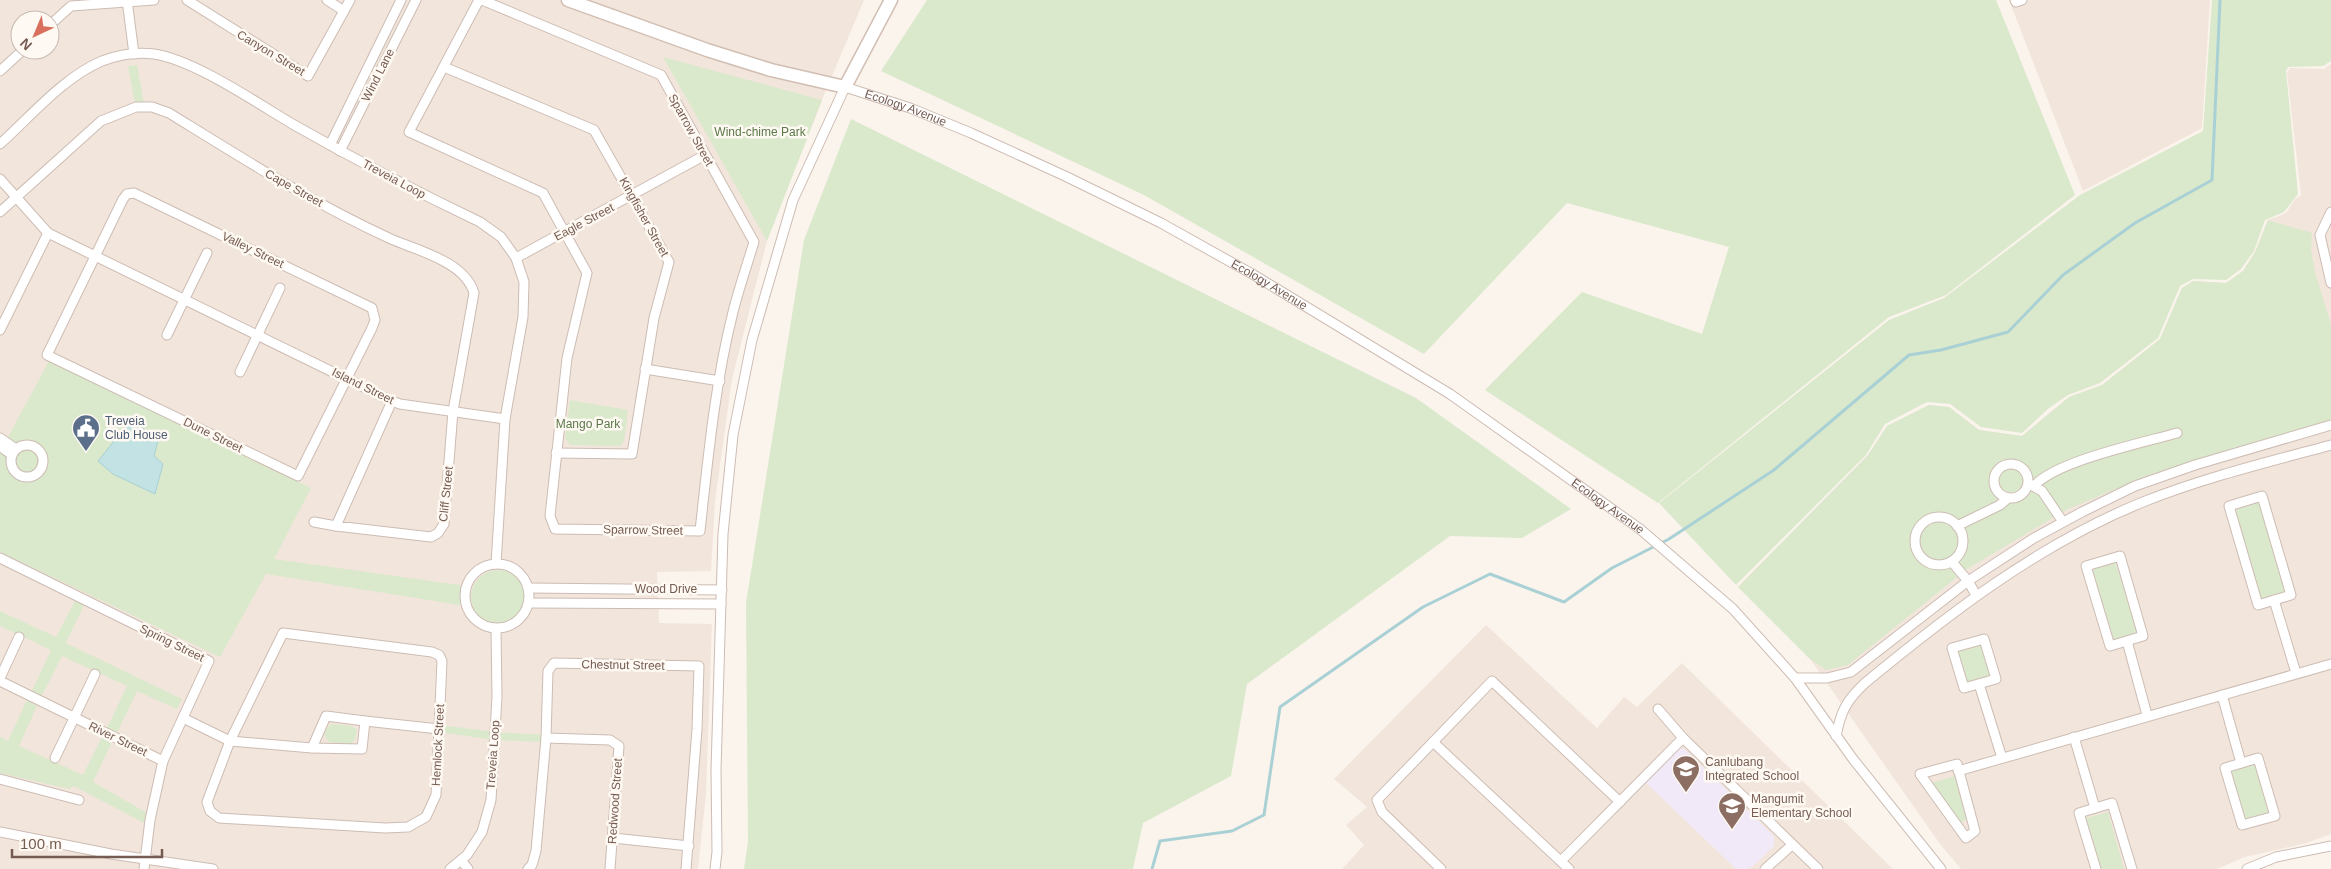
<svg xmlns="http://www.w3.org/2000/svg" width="2331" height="869" font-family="Arial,sans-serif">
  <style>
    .residential { fill: #f2e6dc; fill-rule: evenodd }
    .education { fill: #f1e9f8 }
    .green { fill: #dae8cb }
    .water { fill: #c2e2e4; stroke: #a9d1d5 }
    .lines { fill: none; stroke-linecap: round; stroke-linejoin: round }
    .stream { stroke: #a9d1d5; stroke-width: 3 }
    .street-casing { stroke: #cdbcb3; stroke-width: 11 }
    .secondary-casing { stroke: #d2beb3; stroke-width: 15 }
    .street { stroke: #fff; stroke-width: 9 }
    .secondary { stroke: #fff; stroke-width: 12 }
    .labels { text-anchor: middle; stroke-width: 5; stroke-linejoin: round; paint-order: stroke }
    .street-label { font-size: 12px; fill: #755b51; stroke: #fef9f3 }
    .park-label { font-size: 12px; fill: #5c794a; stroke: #fef9f3 }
    .service-label { font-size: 12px; fill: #4e5e75; stroke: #fef9f3; text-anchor: start }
    .education-label { font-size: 12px; fill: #785e54; stroke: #fef9f3; text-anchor: start }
  </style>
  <rect width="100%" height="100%" fill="#fbf4ed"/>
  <path class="residential" d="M 0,0 L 864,0 L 822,100 L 767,241 L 732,379 L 715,502 L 711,571 L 657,572 L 659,623 L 712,624 L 706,795 L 698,869 L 0,869 ZM 20,20 L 50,20 L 50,50 L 20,50 Z
    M 2009,0 L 2210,0 L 2202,128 L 2083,191 Z
    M 2331,64 L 2331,834 L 2307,843 L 2245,857 L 2217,869 L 1961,869 L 1940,844 L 1810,659 L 1738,587 L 1868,455 L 1887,426 L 1929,405 L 1949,407 L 1979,430 L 2022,436 L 2069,397 L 2102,385 L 2160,339 L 2182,288 L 2193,281 L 2226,283 L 2243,271 L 2255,252 L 2268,220 L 2286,213 L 2295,199 L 2301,195 L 2287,73 L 2290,68 L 2324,69 Z
    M 1486,625 L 1597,728 L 1624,697 L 1637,707 L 1682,663 L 1893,869 L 1342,869 L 1364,845 L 1346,825 L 1367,807 L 1334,779 Z"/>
  <path class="education" d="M 1683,748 L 1774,836 L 1774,846 L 1753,866 L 1748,869 L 1736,869 L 1645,782 L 1676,750 Z"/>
  <path class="green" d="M 927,0 L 1996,0 L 2075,195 L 1946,295 L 1889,317 L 1658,503 L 1485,390 L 1582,292 L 1702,334 L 1729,247 L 1567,203 L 1424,354 L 1144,195 L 881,71 Z
    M 2212,0 L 2331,0 L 2331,61 L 2323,66 L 2288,67 L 2286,71 L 2298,194 L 2284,212 L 2265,220 L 2254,251 L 2241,269 L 2226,280 L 2193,279 L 2180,286 L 2158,338 L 2100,383 L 2068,395 L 2049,408 L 2022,433 L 1981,427 L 1950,404 L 1927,402 L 1885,424 L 1866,455 L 1736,585 L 1659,503 L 1889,320 L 1944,298 L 2080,195 L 2203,131 Z
    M 663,57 L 822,100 L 767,241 Z
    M 137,65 L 144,104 L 135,104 L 128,66 Z
    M 851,119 L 1416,398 L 1571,509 L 1522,538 L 1450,536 L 1247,684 L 1231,776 L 1143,823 L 1133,869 L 744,869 L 748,841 L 746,603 L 804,240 Z
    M 2268,220 L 2312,233 L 2311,250 L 2315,272 L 2331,325 L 2331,420 L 2146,476 L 2066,510 L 1967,569 L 1848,665 L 1826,670 L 1810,659 L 1738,587 L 1868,455 L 1887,426 L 1929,405 L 1949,407 L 1979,430 L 2022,436 L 2069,397 L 2102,385 L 2160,339 L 2182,288 L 2193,281 L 2226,283 L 2243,271 L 2255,252 Z
    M 49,361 L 311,488 L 274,559 L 466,586 L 466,606 L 266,574 L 220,657 L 0,552 L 0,452 Z
    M 570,400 L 628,410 L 624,442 L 620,446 L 570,445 L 565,438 Z
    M 2260,499 L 2288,593 L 2261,601 L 2233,508 Z
    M 2115,561 L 2138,633 L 2114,640 L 2091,569 Z
    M471 597a27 27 0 1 1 54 0a27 27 0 1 1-54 0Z
    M 75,601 L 84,605 L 66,643 L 182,699 L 177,709 L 137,691 L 117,733 L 107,728 L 127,686 L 62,656 L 42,695 L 32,691 L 51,650 L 0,626 L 0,611 L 56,637 Z
    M 1981,643 L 1991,677 L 1966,684 L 1956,651 Z
    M 27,700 L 37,706 L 19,746 L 83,775 L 102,737 L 112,742 L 93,782 L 149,814 L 146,824 L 74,786 L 69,789 L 0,773 L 0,737 L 8,741 Z
    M 332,724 L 352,726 L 357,730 L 355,740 L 351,744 L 329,742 L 324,735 L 327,728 Z
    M 439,725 L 495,732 L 546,735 L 545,742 L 495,740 L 438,732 Z
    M 2255,763 L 2269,812 L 2244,819 L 2230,770 Z
    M 1955,776 L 1967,818 L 1961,823 L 1932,783 Z
    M 2108,812 L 2124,869 L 2101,869 L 2086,818 Z"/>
  <path class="water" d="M 132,419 L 158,441 L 154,456 L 163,464 L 155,494 L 113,474 L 98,461 Z"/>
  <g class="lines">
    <path class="stream" d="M 1152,869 L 1160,841 L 1232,831 L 1264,815 L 1280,707 L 1423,607 L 1490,574 L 1564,602 L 1612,568 L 1669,539 L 1774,470 L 1909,355 L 1941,350 L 2008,332 L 2063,275 L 2135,223 L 2212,180 L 2220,0"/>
    <g class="street-casing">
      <g id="street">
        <path d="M 127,0 L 134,54"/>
        <path d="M 187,0 L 308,76 L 350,0"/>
        <path d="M 327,0 L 344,11"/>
        <path d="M 479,0 L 409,132 L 543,193 L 587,273 L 567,358 L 550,516 L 555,529 L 700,531 C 708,458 715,383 733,312 C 739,288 747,265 754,242 L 661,75 L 482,0"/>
        <path d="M 2015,0 L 2016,2 L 2022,0"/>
        <path d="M 50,25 L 71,6 L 154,0"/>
        <path d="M 444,67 L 594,130 L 669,262 L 654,318 L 632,454 L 556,453"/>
        <path d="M 0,71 L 23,50"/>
        <path d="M 0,144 C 31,116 64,77 102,61 C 118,55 138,52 154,54 C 195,60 258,104 296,126 C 356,160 417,192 480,222 L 501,237 L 516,258 L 524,282 L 523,317 L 505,419 L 496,564"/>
        <path d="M 330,145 L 401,0"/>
        <path d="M 340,151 L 416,0"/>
        <path d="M 0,179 L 48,233 L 392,401 L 400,404 L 505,419"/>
        <path d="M 134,193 L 372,308 L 375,320 L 372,328 L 298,476 L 47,355 L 123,199 L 127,194 Z"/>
        <path d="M 0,212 L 101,121 L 136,107 L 152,107 L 169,113 C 242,158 314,204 391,239 C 419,251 465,262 474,293 L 453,411 L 444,524 L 438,533 L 431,537 L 336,526 L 392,401"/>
        <path d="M 2331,212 L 2320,235 L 2331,283"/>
        <path d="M 516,258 L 705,155"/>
        <path d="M 0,330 L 48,233"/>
        <path d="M 167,335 L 207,253"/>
        <path d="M 645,369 L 720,381"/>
        <path d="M 240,372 L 280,288"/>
        <path d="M 0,438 L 16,449"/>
        <circle cx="27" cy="461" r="16"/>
        <path d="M 0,446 L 12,455"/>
        <circle cx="2011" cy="481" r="17"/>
        <path d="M 2029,484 L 2042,491 L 2063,522"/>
        <path d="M 2034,486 C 2056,461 2142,443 2177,433"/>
        <path d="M 2262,496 L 2291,595 L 2258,605 L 2229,506 Z"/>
        <circle cx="1939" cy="541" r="24"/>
        <path d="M 314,522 L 336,526"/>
        <path d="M 1957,526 L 2000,505 L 2008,498"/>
        <path d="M 2120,556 L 2143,636 L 2110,646 L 2086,566 Z"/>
        <path d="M 0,558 L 209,661 L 163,761 L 150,820 L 144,869"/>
        <path d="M 1952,562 L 1968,581 L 1976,595"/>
        <circle cx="497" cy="596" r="32"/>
        <path d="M 528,588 L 722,590"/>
        <path d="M 2274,600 L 2296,673"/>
        <path d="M 529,603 L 721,604"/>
        <path d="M 283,633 L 432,652 L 439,655 L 442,661 L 436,795 L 426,817 L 408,827 L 385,828 L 219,818 L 210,811 L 207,802 L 230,741 Z"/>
        <path d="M 1984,639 L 1996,679 L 1964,688 L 1952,648 Z"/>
        <path d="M 2127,641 L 2147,715"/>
        <path d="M 0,678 L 19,637"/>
        <path d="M 1795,678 L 1827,678 L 1851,672 L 1968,581 L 2034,538 L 2082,512 L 2135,486 L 2195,465 L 2331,425"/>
        <path d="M 0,681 L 163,761"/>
        <path d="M 1979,684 L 2002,758"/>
        <path d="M 2222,695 L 2241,763"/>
        <path d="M 1658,709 L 1683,738 L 1818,869"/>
        <path d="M 183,718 L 230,741 L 312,748 L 362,749 L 365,721 L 439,729"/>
        <path d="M 1836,736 C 1841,711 1846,701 1865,683 C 1950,613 2039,544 2143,502 C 2203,478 2268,462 2331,445"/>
        <path d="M 2074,737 L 2095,808"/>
        <path d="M 546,738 L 610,740 L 619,746 L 610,869"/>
        <path d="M 1433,742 L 1569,869"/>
        <path d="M 312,748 L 326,716 L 365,721"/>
        <path d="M 55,758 L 95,674"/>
        <path d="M 2258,758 L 2275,816 L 2242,825 L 2225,768 Z"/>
        <path d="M 1957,764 L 1975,831 L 1966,838 L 1920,774 Z"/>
        <path d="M 1958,771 L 2331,664"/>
        <path d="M 0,779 L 79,800"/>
        <path d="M 0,832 L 111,854 L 213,869"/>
        <path d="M 613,838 L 689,846"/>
        <path d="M 461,860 L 468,869"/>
        <path d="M 1561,861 L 1683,738"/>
        <path d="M 450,869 L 467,855 L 482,832 L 491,800 L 497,697 L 496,629"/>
        <path d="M 528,869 L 532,865 L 536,851 L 546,738 L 548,671 L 554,663 L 699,666 L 697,729 L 686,869"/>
        <path id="s1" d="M 715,869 L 717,852 L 716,770 L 723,534 L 733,435 L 752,340 L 793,200 L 845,87 L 910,108 L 971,133 L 1065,176 L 1161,223 L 1254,275 L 1450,394 L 1640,529 L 1733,609 L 1795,678 L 1853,759 L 1941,869"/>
        <path d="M 1441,869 L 1382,812 L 1377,800 L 1492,681 L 1620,802"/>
        <path d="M 1765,869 L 1792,845"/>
        <path d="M 2096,869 L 2079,813 L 2112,803 L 2132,869"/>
        <path d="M 2247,869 L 2276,857 L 2331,846"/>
      </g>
    </g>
    <g class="secondary-casing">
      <path id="secondary" d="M 568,0 L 707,50 L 771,70 L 845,87 L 891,0"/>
    </g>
    <use href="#street" class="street"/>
    <use href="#secondary" class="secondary"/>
  </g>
  <defs>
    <g id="civic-pin" transform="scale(1.4375)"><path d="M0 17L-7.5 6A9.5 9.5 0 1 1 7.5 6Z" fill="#5c6f8a" stroke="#fef9f3"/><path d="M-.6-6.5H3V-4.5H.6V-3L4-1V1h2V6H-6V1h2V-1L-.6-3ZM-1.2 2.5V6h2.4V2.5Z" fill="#fff"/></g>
    <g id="school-pin" transform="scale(1.4375)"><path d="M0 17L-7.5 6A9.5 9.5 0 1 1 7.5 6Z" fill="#8d6e63" stroke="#fef9f3"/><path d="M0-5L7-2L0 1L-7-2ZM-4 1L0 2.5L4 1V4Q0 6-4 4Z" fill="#fff"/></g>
  </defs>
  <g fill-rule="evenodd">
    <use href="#civic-pin" x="86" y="428"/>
    <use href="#school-pin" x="1686" y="769"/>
    <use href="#school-pin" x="1732" y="806"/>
  </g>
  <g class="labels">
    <g class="street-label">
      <text transform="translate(271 53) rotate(31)" y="4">Canyon Street</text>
      <text transform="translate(378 75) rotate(-63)" y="4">Wind Lane</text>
      <text dy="4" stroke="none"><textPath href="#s1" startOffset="866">Ecology Avenue</textPath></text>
      <text transform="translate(691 130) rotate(61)" y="4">Sparrow Street</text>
      <text transform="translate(394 179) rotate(28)" y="4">Treveia Loop</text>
      <text transform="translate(294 188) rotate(29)" y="4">Cape Street</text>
      <text transform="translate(644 217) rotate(61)" y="4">Kingfisher Street</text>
      <text transform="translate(584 222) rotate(-28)" y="4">Eagle Street</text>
      <text transform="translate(253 250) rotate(26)" y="4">Valley Street</text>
      <text dy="4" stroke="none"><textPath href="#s1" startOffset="1271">Ecology Avenue</textPath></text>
      <text transform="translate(363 386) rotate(26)" y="4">Island Street</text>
      <text transform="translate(213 435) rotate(26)" y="4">Dune Street</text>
      <text transform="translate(446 494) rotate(-84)" y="4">Cliff Street</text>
      <text dy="4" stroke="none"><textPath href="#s1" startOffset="1676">Ecology Avenue</textPath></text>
      <text transform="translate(643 530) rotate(1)" y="4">Sparrow Street</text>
      <text x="666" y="593">Wood Drive</text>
      <text transform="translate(172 643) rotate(26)" y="4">Spring Street</text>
      <text transform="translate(623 665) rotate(1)" y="4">Chestnut Street</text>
      <text transform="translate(118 739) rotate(26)" y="4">River Street</text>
      <text transform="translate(438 745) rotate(-87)" y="4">Hemlock Street</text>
      <text transform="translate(493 755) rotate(-86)" y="4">Treveia Loop</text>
      <text transform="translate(615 801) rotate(-86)" y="4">Redwood Street</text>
    </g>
    <g class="park-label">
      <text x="760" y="136">Wind-chime Park</text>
      <text x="588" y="428">Mango Park</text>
    </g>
    <g class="service-label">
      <text x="105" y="425">Treveia<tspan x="105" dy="14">Club House</tspan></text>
    </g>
    <g class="education-label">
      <text x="1705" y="766">Canlubang<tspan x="1705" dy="14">Integrated School</tspan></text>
      <text x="1751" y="803">Mangumit<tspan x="1751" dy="14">Elementary School</tspan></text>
    </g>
  </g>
  <g transform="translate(35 35) rotate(224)"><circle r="24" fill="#fef9f3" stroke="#c7bab2"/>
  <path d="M0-4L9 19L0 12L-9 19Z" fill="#d9705e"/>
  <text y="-8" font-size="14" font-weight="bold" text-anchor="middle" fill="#755b51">N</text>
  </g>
  <path d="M12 849v8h150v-8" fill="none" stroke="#755b51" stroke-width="2.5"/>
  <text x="20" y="849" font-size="15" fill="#755b51" stroke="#fef9f3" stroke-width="4" paint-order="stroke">100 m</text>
</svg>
